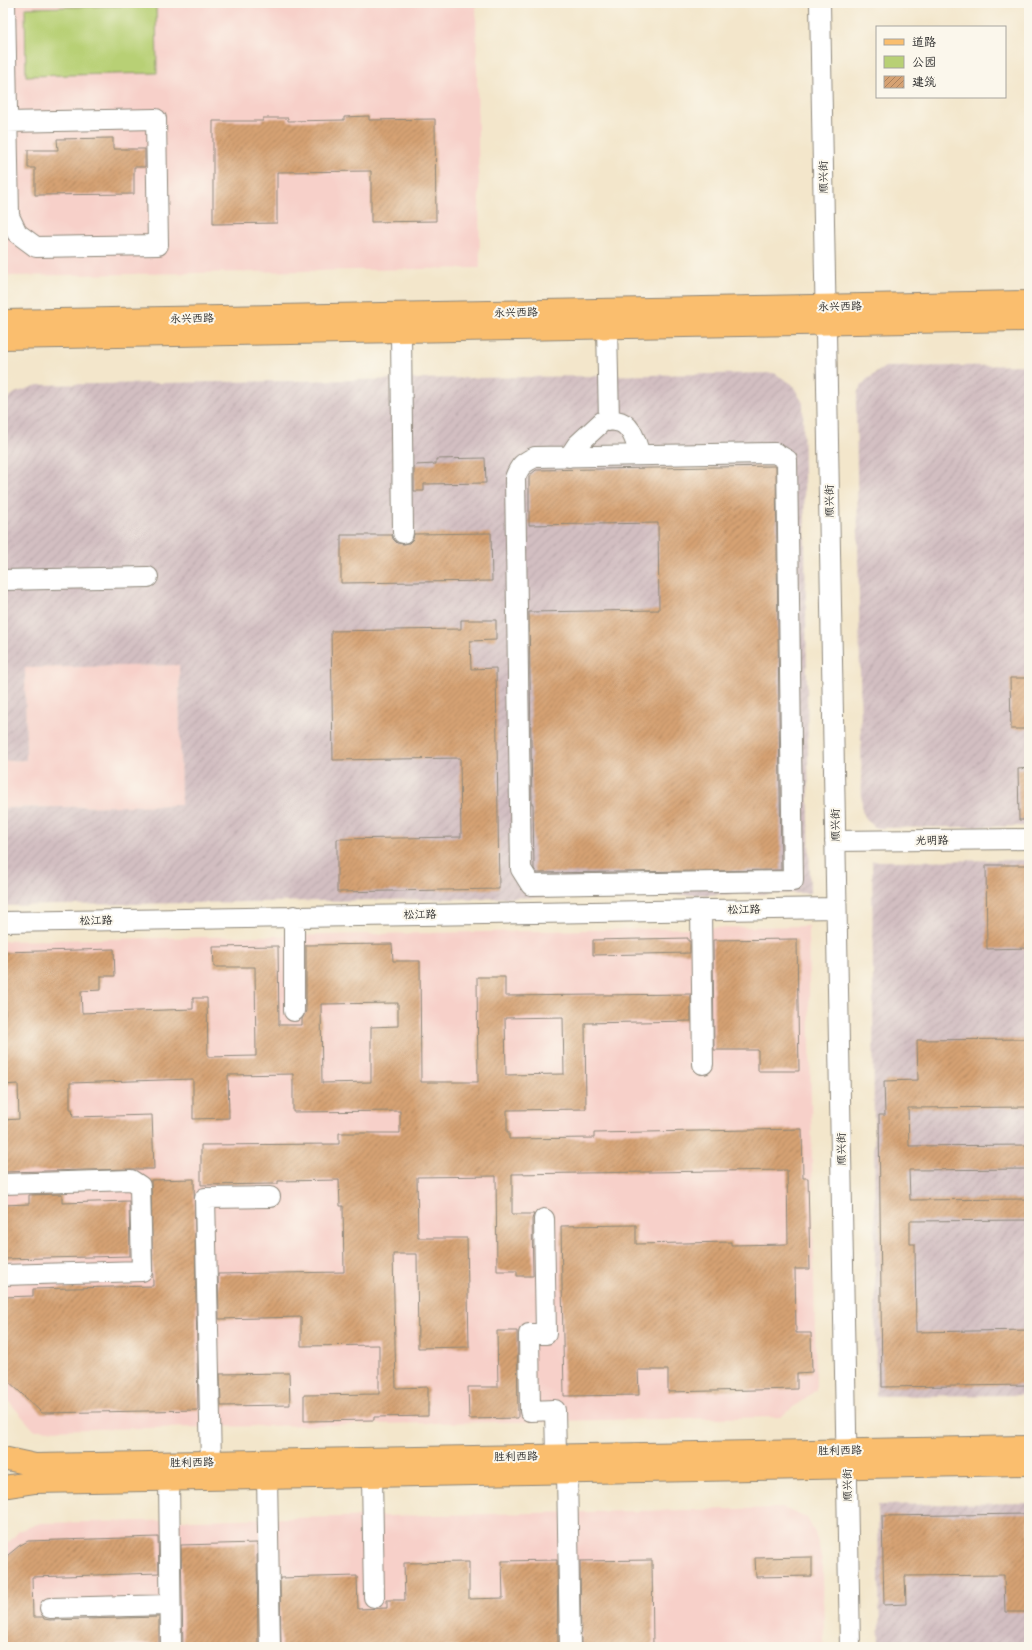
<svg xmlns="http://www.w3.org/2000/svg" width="1032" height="1650" font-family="'Playpen Sans','LXGW WenKai TC',sans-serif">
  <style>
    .built { fill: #f7d0c9 }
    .industrial { fill: url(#industrial-furrows) }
    .green { fill: #b8d075; stroke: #727e50 }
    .building { fill: url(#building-hatch); fill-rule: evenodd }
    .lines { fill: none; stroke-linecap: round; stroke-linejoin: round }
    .minor-casing { stroke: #8f887b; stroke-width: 22 }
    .major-casing { stroke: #8f887b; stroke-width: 24 }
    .minor { stroke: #fff; stroke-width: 20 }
    .major { stroke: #fabe6e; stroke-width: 22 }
    .labels { text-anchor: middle; stroke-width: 4; stroke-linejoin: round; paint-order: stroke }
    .street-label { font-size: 11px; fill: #2b2b2b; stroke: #fbf7ec }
  </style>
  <defs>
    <pattern id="industrial-furrows" width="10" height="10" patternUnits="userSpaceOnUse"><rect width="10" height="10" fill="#d2bec1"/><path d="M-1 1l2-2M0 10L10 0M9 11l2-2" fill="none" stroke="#b4a3a6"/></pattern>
    <pattern id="building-hatch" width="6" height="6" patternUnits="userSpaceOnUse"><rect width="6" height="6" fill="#d6a273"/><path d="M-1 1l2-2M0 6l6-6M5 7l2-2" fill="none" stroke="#ae845f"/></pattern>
  </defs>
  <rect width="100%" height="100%" fill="#fbf7ec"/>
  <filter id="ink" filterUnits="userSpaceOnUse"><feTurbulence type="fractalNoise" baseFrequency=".025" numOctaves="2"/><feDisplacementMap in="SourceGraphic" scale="8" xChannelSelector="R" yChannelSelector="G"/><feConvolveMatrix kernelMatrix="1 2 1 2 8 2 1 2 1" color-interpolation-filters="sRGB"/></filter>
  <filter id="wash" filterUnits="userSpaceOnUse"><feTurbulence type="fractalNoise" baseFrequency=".012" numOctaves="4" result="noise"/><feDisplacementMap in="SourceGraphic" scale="16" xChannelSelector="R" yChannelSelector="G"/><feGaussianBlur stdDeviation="0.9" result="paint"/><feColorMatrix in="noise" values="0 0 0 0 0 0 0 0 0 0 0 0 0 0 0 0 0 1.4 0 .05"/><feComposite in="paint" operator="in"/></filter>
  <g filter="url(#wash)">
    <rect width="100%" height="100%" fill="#f3e6cb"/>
    <path class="built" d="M 3,3 L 476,3 L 480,268 L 11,276 L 3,272 Z
      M 179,665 L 181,805 L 3,808 L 3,761 L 26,760 L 25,668 Z
      M 808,926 L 816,1390 L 780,1417 L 34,1430 L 3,1395 L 3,941 Z
      M 783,1508 L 807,1518 L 815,1533 L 819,1546 L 823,1568 L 824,1647 L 3,1647 L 3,1549 L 19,1531 L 40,1523 Z"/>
    <path class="industrial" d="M 1029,365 L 1029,826 L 876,828 L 867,820 L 862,811 L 856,404 L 858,391 L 866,380 L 885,367 Z
      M 774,373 L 792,384 L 803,403 L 810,893 L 3,906 L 3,808 L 181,805 L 179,665 L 25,668 L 26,760 L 3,761 L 3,402 L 15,393 L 38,385 Z
      M 1029,860 L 1029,1395 L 876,1396 L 872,861 Z
      M 1029,1503 L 1029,1647 L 880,1647 L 878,1505 Z"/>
    <path class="green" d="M 156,5 L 157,73 L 26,76 L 25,8 Z"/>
    <g id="blocks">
      <path class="building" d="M 369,116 L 369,120 L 435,119 L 436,221 L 371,222 L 371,171 L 277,172 L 277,223 L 213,224 L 213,121 L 263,121 L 263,118 L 288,118 L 288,121 L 344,120 L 344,117 Z
        M 113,138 L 113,149 L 145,149 L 145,167 L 134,167 L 134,194 L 35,195 L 35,168 L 28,168 L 28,150 L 58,150 L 57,139 Z
        M 485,458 L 486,483 L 424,484 L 424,491 L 414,491 L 414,467 L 415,465 L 436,464 L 436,459 Z
        M 774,466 L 776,467 L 781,870 L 537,873 L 534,869 L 533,804 L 532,804 L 529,612 L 659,610 L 658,523 L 529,525 L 529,476 L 536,470 Z
        M 491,533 L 492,581 L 341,583 L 341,535 L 392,535 L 393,539 L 397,543 L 404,544 L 409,543 L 413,539 L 414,534 Z
        M 461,620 L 496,620 L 496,640 L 470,641 L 471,669 L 496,668 L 499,889 L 337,892 L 337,839 L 461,837 L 460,758 L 333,760 L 331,631 L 461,629 Z
        M 1010,678 L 1029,678 L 1029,729 L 1011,729 Z
        M 1029,768 L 1029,820 L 1019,820 L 1018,769 Z
        M 986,865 L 1029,865 L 1029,948 L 987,949 Z
        M 688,938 L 688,941 L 690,941 L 690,953 L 593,955 L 593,940 Z
        M 797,939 L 799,1071 L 758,1071 L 758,1050 L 714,1050 L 713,940 Z
        M 392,944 L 393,961 L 420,961 L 421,1082 L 478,1082 L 477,977 L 505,977 L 505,996 L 691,994 L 691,1021 L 585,1023 L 586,1109 L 507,1110 L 507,1132 L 509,1132 L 509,1139 L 594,1138 L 594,1133 L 802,1129 L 803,1178 L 808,1178 L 810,1269 L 795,1269 L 796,1333 L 811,1333 L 812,1372 L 797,1373 L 797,1389 L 668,1392 L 668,1370 L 638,1370 L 639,1395 L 564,1396 L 561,1226 L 636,1225 L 636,1244 L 731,1242 L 731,1245 L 788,1244 L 787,1170 L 512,1174 L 512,1214 L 534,1214 L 532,1219 L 533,1276 L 517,1276 L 517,1271 L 497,1271 L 496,1176 L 417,1177 L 418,1238 L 467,1238 L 469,1347 L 418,1348 L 417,1254 L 393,1254 L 396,1388 L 428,1387 L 428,1416 L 374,1417 L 374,1420 L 304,1421 L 304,1395 L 379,1394 L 379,1345 L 301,1346 L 301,1317 L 219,1319 L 218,1274 L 344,1272 L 343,1206 L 340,1206 L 339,1180 L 278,1181 L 278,1184 L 201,1185 L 201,1145 L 339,1144 L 339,1133 L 400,1133 L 400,1111 L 293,1112 L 293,1074 L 228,1075 L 229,1118 L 193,1119 L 193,1079 L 70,1083 L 70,1109 L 72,1109 L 73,1117 L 152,1115 L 154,1169 L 131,1169 L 3,1172 L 3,1120 L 19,1119 L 18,1084 L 3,1085 L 3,1015 L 5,1015 L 5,993 L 3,993 L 3,952 L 114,949 L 115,976 L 101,976 L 101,990 L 81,991 L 82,1013 L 193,1009 L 193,998 L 207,998 L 208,1057 L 256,1056 L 255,967 L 214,967 L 213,947 L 278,946 L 279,1025 L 302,1025 L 302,1019 L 306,1011 L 306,945 ZM 398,1003 L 398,1026 L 371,1027 L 371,1082 L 322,1083 L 321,1004 ZM 563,1017 L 564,1074 L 506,1075 L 505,1018 Z
        M 1029,1039 L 1029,1107 L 908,1108 L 909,1146 L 1029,1145 L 1029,1169 L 909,1170 L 910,1200 L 1029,1199 L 1029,1220 L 910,1221 L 910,1244 L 915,1244 L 916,1332 L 1029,1330 L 1029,1385 L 882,1387 L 879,1115 L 885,1115 L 884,1081 L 918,1080 L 917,1040 Z
        M 194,1179 L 198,1410 L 42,1413 L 3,1376 L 3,1297 L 33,1296 L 33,1289 L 153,1286 L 151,1180 Z
        M 62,1194 L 62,1203 L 129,1201 L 130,1256 L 3,1259 L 3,1205 L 29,1204 L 29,1195 Z
        M 497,1331 L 517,1331 L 518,1418 L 469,1419 L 468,1387 L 498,1387 Z
        M 289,1373 L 290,1405 L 221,1406 L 220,1374 Z
        M 1029,1514 L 1029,1612 L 1005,1612 L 1004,1575 L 905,1576 L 906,1604 L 884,1605 L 882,1516 Z
        M 158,1537 L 159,1573 L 32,1577 L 33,1617 L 43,1617 L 44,1619 L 50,1620 L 159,1617 L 159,1644 L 3,1647 L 3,1564 L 8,1555 L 19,1546 L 28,1541 Z
        M 257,1543 L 258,1647 L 183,1647 L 181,1545 Z
        M 812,1557 L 812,1576 L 756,1577 L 755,1558 Z
        M 557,1560 L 558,1647 L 281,1647 L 280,1578 L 357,1576 L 358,1609 L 387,1608 L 387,1600 L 405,1600 L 404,1563 L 469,1562 L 469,1599 L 503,1598 L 502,1561 Z
        M 652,1560 L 653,1647 L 581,1647 L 580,1561 Z"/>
    </g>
  </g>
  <g filter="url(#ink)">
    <use href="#blocks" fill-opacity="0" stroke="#8f887b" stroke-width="1"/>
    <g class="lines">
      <g class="minor-casing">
        <path id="minor" d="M 5,3 L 9,216 L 17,233 L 36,247 L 158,245 L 156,119 L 7,122
          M 820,3 L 850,1647
          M 607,328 L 609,421
          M 401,332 L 403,533
          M 775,453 L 787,460 L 793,881 L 531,885 L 521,869 L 515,478 C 520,465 523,463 535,457 Z
          M 569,457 L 577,445 L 603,421 C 607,421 612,420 616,421 C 632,423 636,443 640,455
          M 3,580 L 148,577
          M 835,841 L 1029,839
          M 701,910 L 703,1064
          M 294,916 L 294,1011
          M 3,922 L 836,908
          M 3,1184 L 131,1180 L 140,1186 L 142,1271 L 3,1275
          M 544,1219 L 546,1334 L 529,1334 L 530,1411 L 555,1410 L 556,1455
          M 211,1462 L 205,1198 L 270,1197
          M 567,1472 L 570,1647
          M 372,1476 L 374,1597
          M 267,1477 L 270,1647
          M 169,1479 L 171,1647
          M 50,1608 L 170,1605"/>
      </g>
      <g class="major-casing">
        <path id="major" d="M 3,321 L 1029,302
          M 3,338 L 1029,320
          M 3,1458 L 35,1465 L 1029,1447
          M 3,1487 L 35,1482 L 1029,1464"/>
      </g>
      <use href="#minor" class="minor"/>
      <use href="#major" class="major"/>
    </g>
  </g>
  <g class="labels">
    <g class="street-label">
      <text transform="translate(823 177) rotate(-91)" y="4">顺兴街</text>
      <text transform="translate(840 306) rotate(-1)" y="4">永兴西路</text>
      <text transform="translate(516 312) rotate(-1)" y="4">永兴西路</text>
      <text transform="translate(192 318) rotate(-1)" y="4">永兴西路</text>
      <text transform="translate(829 501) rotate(-91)" y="4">顺兴街</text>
      <text transform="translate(835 825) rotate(-91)" y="4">顺兴街</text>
      <text transform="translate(932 840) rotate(-1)" y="4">光明路</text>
      <text transform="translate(744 909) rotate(-1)" y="4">松江路</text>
      <text transform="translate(420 914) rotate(-1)" y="4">松江路</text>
      <text transform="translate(96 920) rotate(-1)" y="4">松江路</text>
      <text transform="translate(841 1149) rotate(-91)" y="4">顺兴街</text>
      <text transform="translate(840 1450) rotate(-1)" y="4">胜利西路</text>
      <text transform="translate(516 1456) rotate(-1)" y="4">胜利西路</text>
      <text transform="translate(192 1462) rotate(-1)" y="4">胜利西路</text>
      <text transform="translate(847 1485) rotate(-91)" y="4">顺兴街</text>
    </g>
  </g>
  <rect width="1032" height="1650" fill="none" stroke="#fbf7ec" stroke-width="16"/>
  <rect x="876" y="26" width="130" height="72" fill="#fbf7ec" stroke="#a8a59f"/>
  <rect x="884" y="39" width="20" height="6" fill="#fabe6e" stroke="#a8a59f"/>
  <text x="912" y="46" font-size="12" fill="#2b2b2b">道路</text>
  <rect x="884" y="56" width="20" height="12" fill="#b8d075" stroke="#a8a59f"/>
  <text x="912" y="66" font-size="12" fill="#2b2b2b">公园</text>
  <rect x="884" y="76" width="20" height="12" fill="url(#building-hatch)" stroke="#a8a59f"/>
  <text x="912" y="86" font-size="12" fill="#2b2b2b">建筑</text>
</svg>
